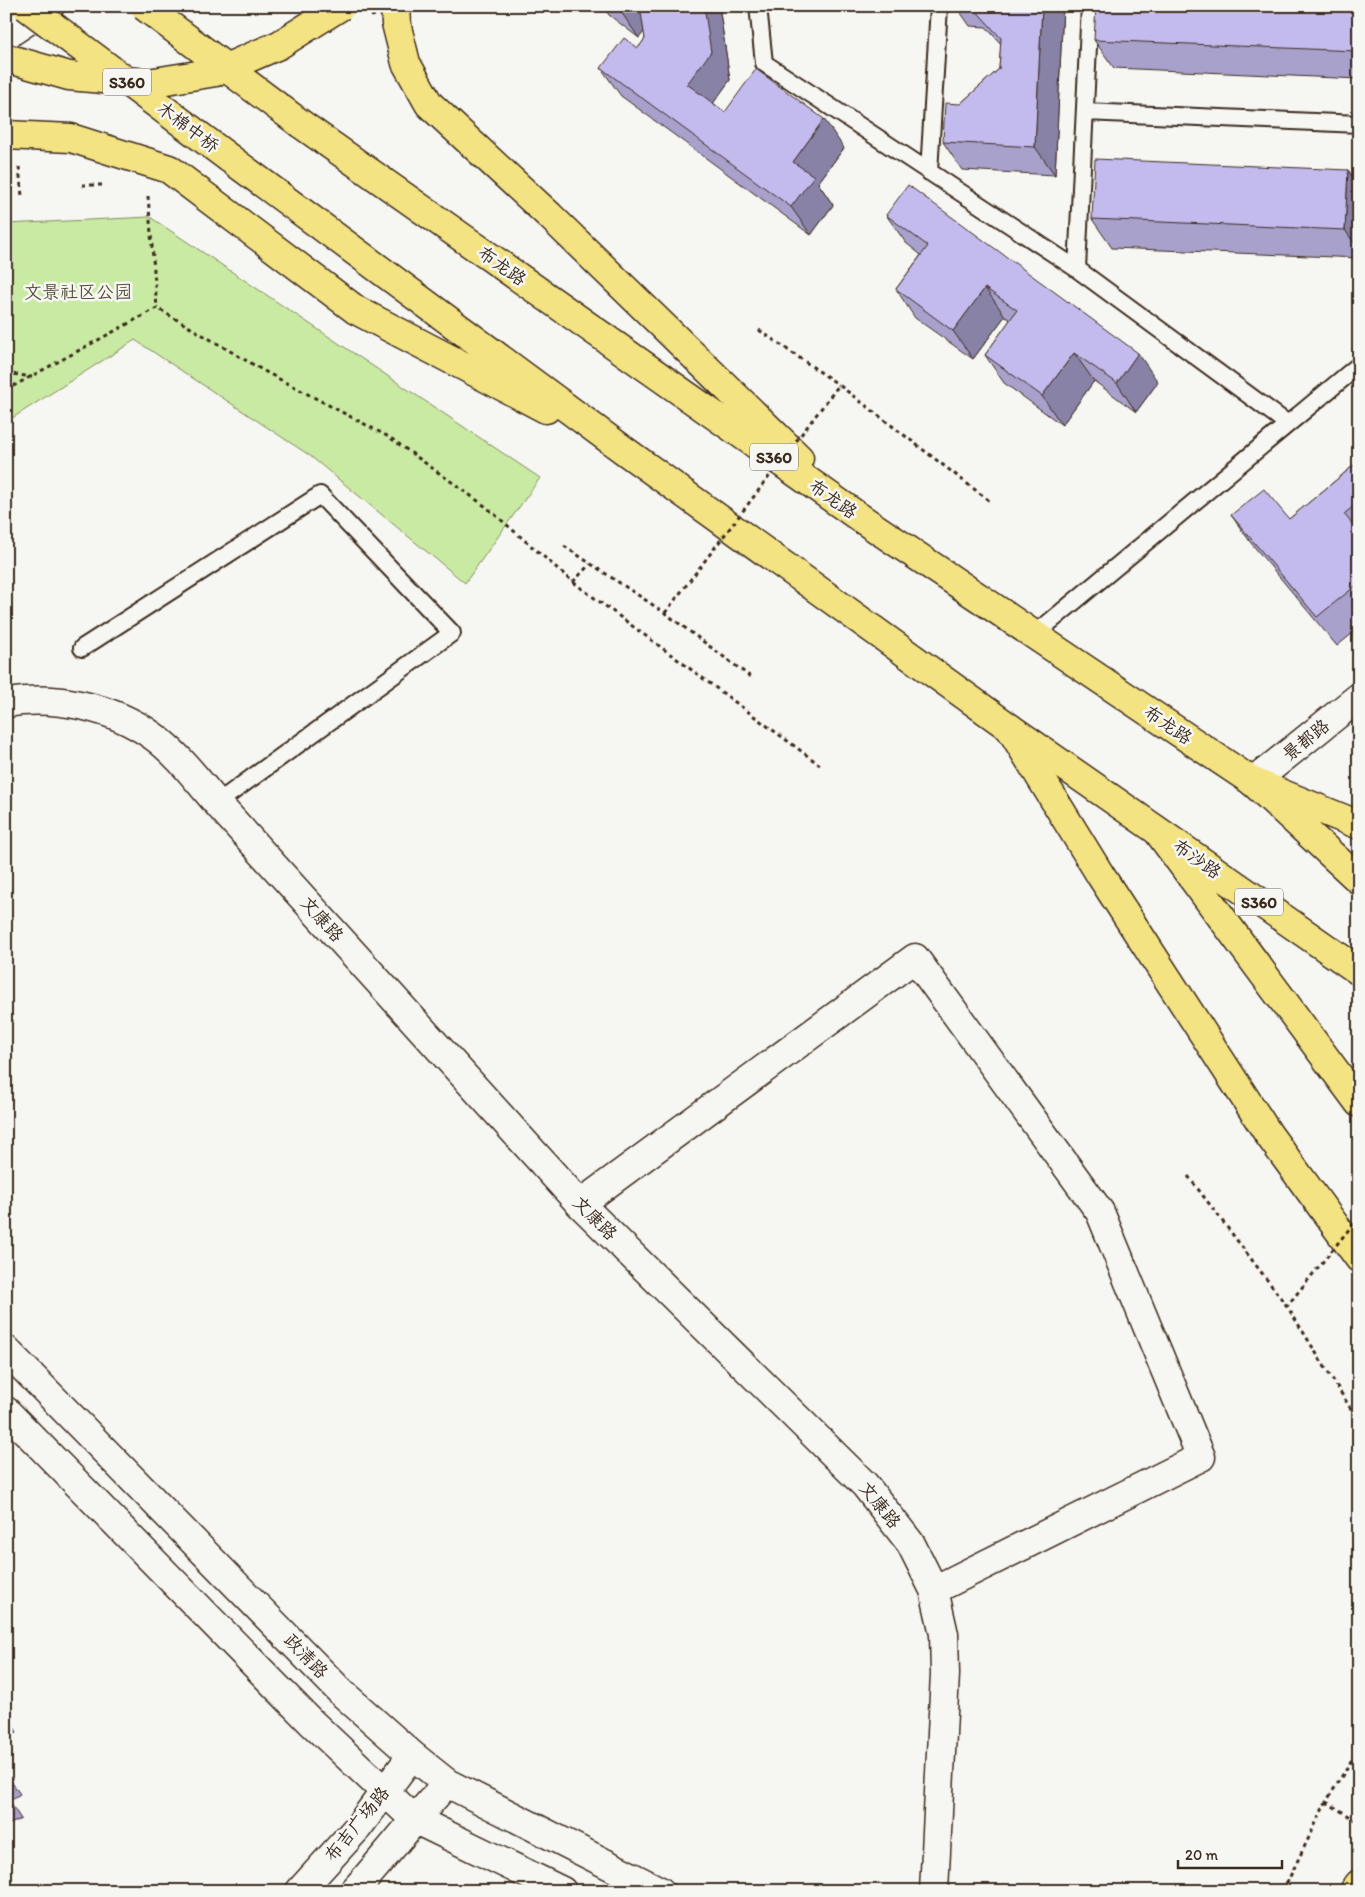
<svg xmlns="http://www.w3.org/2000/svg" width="1365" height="1897" font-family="Itim,'LXGW WenKai TC',sans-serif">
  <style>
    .green { fill: #c9eaa3; stroke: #828a60 }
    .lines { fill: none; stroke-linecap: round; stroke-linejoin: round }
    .service-casing { stroke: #3b2a1e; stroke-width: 20 }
    .minor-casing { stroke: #3b2a1e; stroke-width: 31 }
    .tertiary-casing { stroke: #3b2a1e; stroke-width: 31 }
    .secondary-casing { stroke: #3b2a1e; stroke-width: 31 }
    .primary-casing { stroke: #3b2a1e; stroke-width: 31 }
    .trunk-casing { stroke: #3b2a1e; stroke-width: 31 }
    .path { stroke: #3b2a1e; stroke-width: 3; stroke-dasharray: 4 4; stroke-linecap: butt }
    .service { stroke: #f6f6f2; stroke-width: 16 }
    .minor { stroke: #f6f6f2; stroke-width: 28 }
    .tertiary { stroke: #f6f6f2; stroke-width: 28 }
    .secondary { stroke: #f6f6f2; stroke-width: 28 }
    .primary { stroke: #f4e382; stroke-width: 28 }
    .trunk { stroke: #f4e382; stroke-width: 28 }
    .primary-bridge-casing { stroke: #3b2a1e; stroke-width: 31; stroke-linecap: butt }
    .path-bridge { stroke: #3b2a1e; stroke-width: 3; stroke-dasharray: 4 4; stroke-linecap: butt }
    .primary-bridge { stroke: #f4e382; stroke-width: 28 }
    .wall { fill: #a8a1cc; stroke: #3b2a1e }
    .shaded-wall { fill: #8883a6; stroke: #3b2a1e }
    .building { fill: #c3bbed; stroke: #3b2a1e }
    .labels { text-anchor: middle; stroke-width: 5; stroke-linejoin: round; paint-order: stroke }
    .shield { fill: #f6f6f2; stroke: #73675e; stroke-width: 1 }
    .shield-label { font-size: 16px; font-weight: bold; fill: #3b2a1e }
    .street-label { font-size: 18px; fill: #3b2a1e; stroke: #f6f6f2 }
    .park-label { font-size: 18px; fill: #575039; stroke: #f6f6f2 }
  </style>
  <rect width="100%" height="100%" fill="#f6f6f2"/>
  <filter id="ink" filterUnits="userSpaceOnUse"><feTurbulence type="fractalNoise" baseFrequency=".02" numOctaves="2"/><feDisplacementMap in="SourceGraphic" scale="10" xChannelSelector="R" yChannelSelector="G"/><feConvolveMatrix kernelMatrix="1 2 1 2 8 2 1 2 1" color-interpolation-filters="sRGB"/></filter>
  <g filter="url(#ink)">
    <path class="green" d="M 150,217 L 540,478 L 465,583 L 309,455 L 135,340 L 6,422 L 6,224 Z"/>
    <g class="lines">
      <g class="service-casing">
        <path id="service" d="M 758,6 L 764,63 L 1077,269
          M 1090,6 L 1077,269 L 1288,424
          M 1085,112 L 1359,124
          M 929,172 L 939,6
          M 1034,635 L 1359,365
          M 82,648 L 320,495 L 452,633 L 217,803"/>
      </g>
      <g class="minor-casing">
        <path id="minor" d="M 6,703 C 55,695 113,707 153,736 C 178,754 197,780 217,803 L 580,1204 L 865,1485 L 911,1544 L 934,1590 L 944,1634 L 945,1674 L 934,1891
          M 1253,782 L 1359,697
          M 580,1204 L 915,958 L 1100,1212 L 1201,1457 L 934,1590"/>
      </g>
      <g class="tertiary-casing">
        <path id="tertiary" d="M 6,1350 L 342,1693 L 412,1755 L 447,1783 L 660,1891
          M 6,1411 L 311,1722 L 414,1819 L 562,1891
          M 300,1891 L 359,1826 L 412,1755
          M 354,1891 C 386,1856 415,1818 447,1783"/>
      </g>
      <g class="secondary-casing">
        <path id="secondary" d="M 6,35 L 50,6"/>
      </g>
      <g class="primary-casing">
        <path id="primary" d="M 395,6 L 396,23 L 406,63 L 429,104 L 550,216 L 799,458
          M 301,124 L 859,517 L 1253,782 L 1359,880
          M 6,135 L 71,138 L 169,169 L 356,310 L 546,409
          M 229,158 L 625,451 L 1010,728 L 1359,971"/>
      </g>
      <g class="trunk-casing">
        <path id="trunk" d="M 1010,728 L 1101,876 L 1269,1135 L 1359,1258
          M 1253,782 L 1359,825
          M 1159,833 L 1359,1103
          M 1354,1891 L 1359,1884"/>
      </g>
      <path class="path" d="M 19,167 L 22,196
        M 82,185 L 106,185
        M 148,196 L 157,308
        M 759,330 L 839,385
        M 6,373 L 32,377
        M 6,390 L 157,308 L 264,371 L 389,437 L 485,506 L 573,582 L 820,765
        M 564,546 L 665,613 L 752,678
        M 573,582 L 590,564
        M 1188,1176 L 1287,1306
        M 1326,1802 L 1359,1822
        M 1283,1891 L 1326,1802 L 1359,1748"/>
      <use href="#service" class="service"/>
      <use href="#minor" class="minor"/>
      <use href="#tertiary" class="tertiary"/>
      <use href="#secondary" class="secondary"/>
      <use href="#primary" class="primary"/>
      <use href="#trunk" class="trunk"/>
      <g class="primary-bridge-casing">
        <path id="primary-bridge" d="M 26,6 L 229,158
          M 144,6 L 301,124
          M 6,58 L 69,76 L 148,83 L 216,72 L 279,45 L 341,6"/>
      </g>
      <path class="path-bridge" d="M 371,16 L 413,6
        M 665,613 L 839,385 L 991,502
        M 1359,1217 L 1287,1306 L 1359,1422"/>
      <use href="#primary-bridge" class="primary-bridge"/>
    </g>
    <path class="wall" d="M 602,6 L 719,6 L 730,80 L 713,103 L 725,112 L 844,148 L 818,183 L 833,205 L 811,235 L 621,96 L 601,68 L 638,48 L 645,39 L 644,31 L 639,38 L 609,15 Z
      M 956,6 L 1063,6 L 1055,175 L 962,170 L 943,142 L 960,104 L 999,69 L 1001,44 L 986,27 L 970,26 Z
      M 1359,6 L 1359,79 L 1114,68 L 1094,40 L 1282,8 Z
      M 1348,170 L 1359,186 L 1359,258 L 1112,248 L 1092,219 Z
      M 886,215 L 1158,382 L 1136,412 L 1094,381 L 1062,425 L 1004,383 L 985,355 L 1010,320 L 1005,316 L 973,359 L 915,318 L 896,289 L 921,255 L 906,243 Z
      M 1359,461 L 1359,628 L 1337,646 L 1251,543 L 1231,515 L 1289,519 Z
      M 6,1715 L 17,1732 L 6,1738 Z
      M 6,1774 L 20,1794 L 9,1801 L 21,1819 L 6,1826 Z"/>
    <path class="shaded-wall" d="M 622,6 L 637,6 L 650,24 L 639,38 L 619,9 Z
      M 704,6 L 719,6 L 730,80 L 707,112 L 687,84 Z
      M 1042,6 L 1063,6 L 1055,175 L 1035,147 Z
      M 1266,6 L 1280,6 L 1287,15 L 1266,8 Z
      M 1358,6 L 1359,6 L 1359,55 L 1356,51 Z
      M 824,119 L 844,148 L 818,183 L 833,205 L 811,235 L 791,207 L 793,162 Z
      M 1348,170 L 1359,186 L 1359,250 L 1345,230 Z
      M 985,288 L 1005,316 L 973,359 L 953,331 Z
      M 1074,353 L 1094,381 L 1062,425 L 1042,396 Z
      M 1138,353 L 1158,382 L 1136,412 L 1117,383 Z"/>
    <path class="building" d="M 615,6 L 622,6 L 619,9 Z
      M 640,6 L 704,6 L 711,52 L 687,84 L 725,112 L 756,69 L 824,119 L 793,162 L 814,176 L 791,207 L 601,68 L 624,38 L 638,48 L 645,39 Z
      M 972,6 L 1042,6 L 1035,147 L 943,142 L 945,103 L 960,104 L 999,69 L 1001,38 Z
      M 1096,6 L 1266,6 L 1266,8 L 1281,9 L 1284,6 L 1358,6 L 1356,51 L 1094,40 Z
      M 1095,159 L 1348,170 L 1345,230 L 1092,219 Z
      M 908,185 L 1138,353 L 1117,383 L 1074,353 L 1042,396 L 985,355 L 1017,310 L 985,288 L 953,331 L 896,289 L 928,246 L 886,215 Z
      M 1359,461 L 1359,502 L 1344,514 L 1359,532 L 1359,583 L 1317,617 L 1231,515 L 1264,489 L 1289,519 Z"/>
  </g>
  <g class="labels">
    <g class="shield">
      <rect x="103" y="68.5" width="48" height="27" rx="4"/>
      <rect x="750" y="443.5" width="48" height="27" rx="4"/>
      <rect x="1235" y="888.5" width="48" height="27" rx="4"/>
    </g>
    <g class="shield-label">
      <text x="127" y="88">S360</text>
      <text x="774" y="463">S360</text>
      <text x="1259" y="908">S360</text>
    </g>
    <g class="street-label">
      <text transform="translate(188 127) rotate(37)" y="6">木棉中桥</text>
      <text transform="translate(502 266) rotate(35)" y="6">布龙路</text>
      <text transform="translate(833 499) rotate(35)" y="6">布龙路</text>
      <text transform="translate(1168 725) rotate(34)" y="6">布龙路</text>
      <text transform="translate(1306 740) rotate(-39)" y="6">景都路</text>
      <text transform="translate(1197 859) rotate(35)" y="6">布沙路</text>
      <text transform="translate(322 919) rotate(48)" y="6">文康路</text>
      <text transform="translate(595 1218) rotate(45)" y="6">文康路</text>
      <text transform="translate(880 1505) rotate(51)" y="6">文康路</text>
      <text transform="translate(306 1656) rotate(46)" y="6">政清路</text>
      <text transform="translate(357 1824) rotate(-51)" y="6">布吉广场路</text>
    </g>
    <g class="park-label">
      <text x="78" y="298">文景社区公园</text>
    </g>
  </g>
  <rect width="1365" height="1897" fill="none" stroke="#f6f6f2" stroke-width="25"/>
  <rect x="12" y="12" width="1340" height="1872" fill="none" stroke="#3b2a1e" stroke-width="2" filter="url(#ink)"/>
  <path d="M1178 1860v8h104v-8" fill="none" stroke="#3b2a1e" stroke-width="2.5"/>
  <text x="1185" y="1860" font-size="15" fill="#3b2a1e" stroke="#f6f6f2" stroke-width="4" paint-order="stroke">20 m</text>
</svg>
